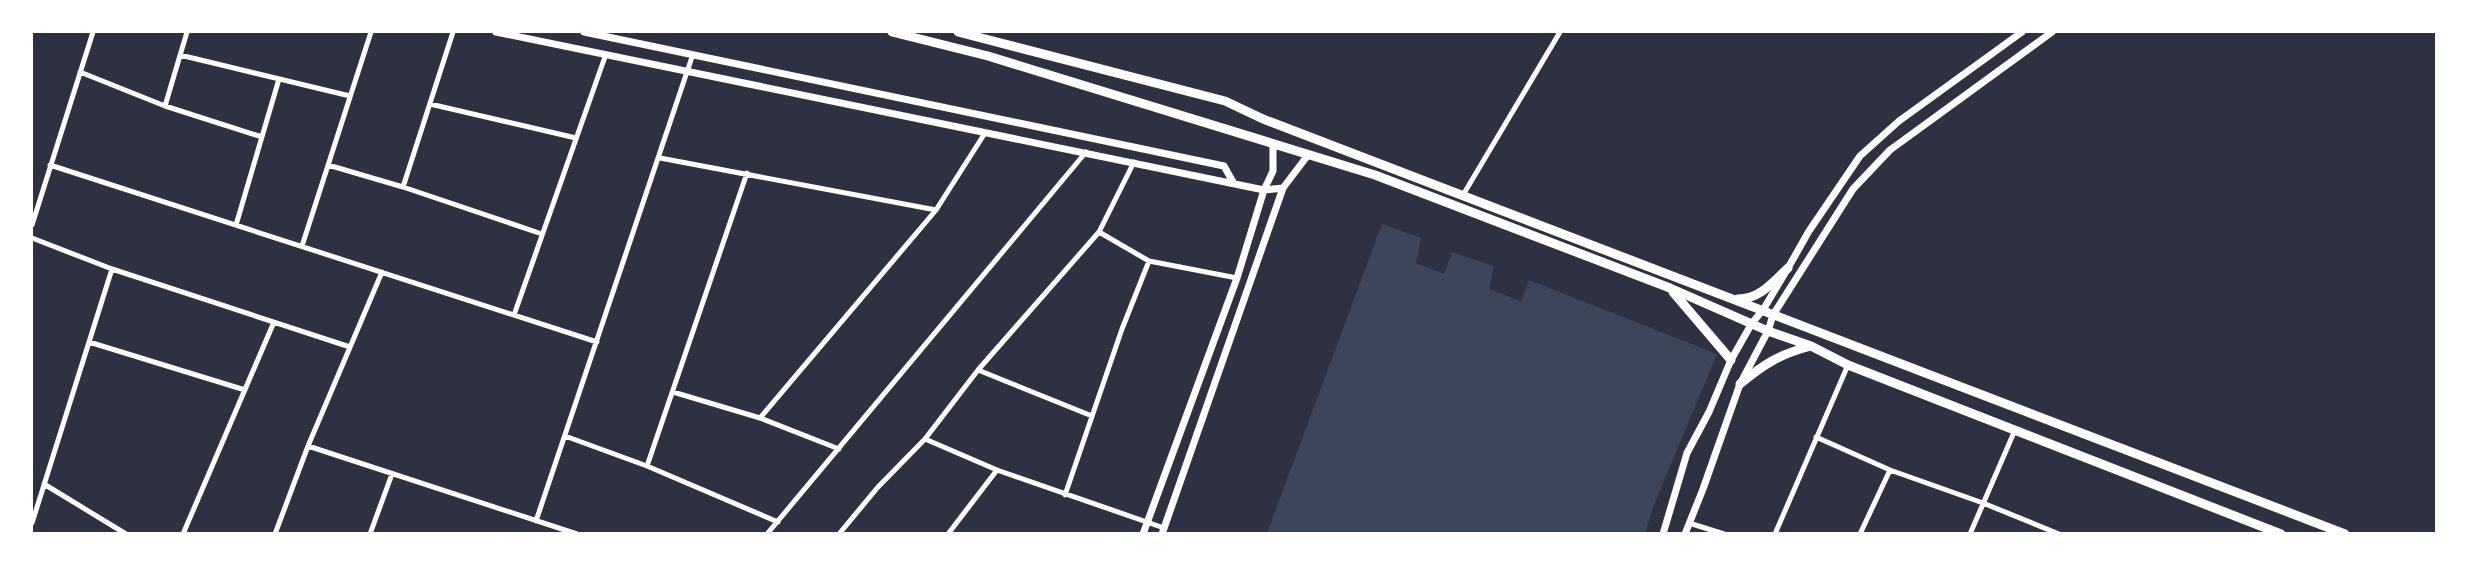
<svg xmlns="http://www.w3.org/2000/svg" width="2468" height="565" font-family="Inter,sans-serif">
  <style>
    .green { fill: #3c4559 }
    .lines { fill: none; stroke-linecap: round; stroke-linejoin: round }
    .minor { stroke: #fff; stroke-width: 5 }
    .tertiary { stroke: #fff; stroke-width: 7 }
    .primary { stroke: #fff; stroke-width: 9 }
  </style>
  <rect width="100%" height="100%" fill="#2d3142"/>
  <path class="green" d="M 1382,224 L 1421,238 L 1416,263 L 1444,274 L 1452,252 L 1494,266 L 1489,289 L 1521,301 L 1529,280 L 1717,354 L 1654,505 L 1645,533 L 1267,533 Z"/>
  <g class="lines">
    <path class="minor" d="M 180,55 L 350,96
      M 80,72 L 165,106 L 262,137
      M 430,104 L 576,138
      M 165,106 L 187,32
      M 660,158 L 936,210
      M 50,165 L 597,342
      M 328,165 L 403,187 L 542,234
      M 403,187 L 453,32
      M 1463,195 L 1560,32
      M 32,225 L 93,32
      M 236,225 L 279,79
      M 1099,232 L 1149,261 L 1237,278
      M 32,238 L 112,269 L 350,347
      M 302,246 L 371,32
      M 514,315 L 606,54
      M 89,342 L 245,390
      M 978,370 L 1092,416
      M 673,392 L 760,418 L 839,449
      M 760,418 L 936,210 L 985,133
      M 565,436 L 647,466 L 778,522
      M 1816,437 L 1890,470
      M 925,439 L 997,470 L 1164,528
      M 308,446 L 577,534
      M 647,466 L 747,173
      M 44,484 L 126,534
      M 1065,495 L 1122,329 L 1149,261
      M 536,521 L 693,54
      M 32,523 L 112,269
      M 1689,523 L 1724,534
      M 183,534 L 274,322
      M 275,534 L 308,446 L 382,272
      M 370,534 L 392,474
      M 767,534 L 1086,152
      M 839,534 L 878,487 L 925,439 L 978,370 L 1099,232 L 1134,162
      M 948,534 L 997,470
      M 1775,534 L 1848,365
      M 1860,534 L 1890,470 L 1983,503 L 2059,534
      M 1970,534 L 2015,430"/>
    <path class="tertiary" d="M 496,32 L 1264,190 L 1283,188
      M 584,32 L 1224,166 L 1233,182
      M 1143,534 L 1237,278 L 1264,190 L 1273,171 L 1273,143
      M 1162,534 L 1283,188 L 1308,155
      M 1663,534 L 1687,453 L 1709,412 L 1731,360 L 1752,323 L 1763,310 L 1788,268 L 1809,231 L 1860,156 L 1899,121 L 2022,32
      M 1685,534 L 1703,489 L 1740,384 L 1768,331 L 1773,315 L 1853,189 L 1890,150 L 2052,32"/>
    <path class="primary" d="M 892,32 L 988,56 L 1375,175 L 1670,288 L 1768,331 L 1811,346 L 1848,365 L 2281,534
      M 958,32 L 1225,101 L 1263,119 L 2345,534
      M 1673,292 L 1731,360
      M 1738,299 C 1760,299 1773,282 1788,268
      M 1740,384 C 1764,364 1780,354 1811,346"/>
  </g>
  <rect width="2468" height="565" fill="none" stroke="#ffffff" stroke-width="66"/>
</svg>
